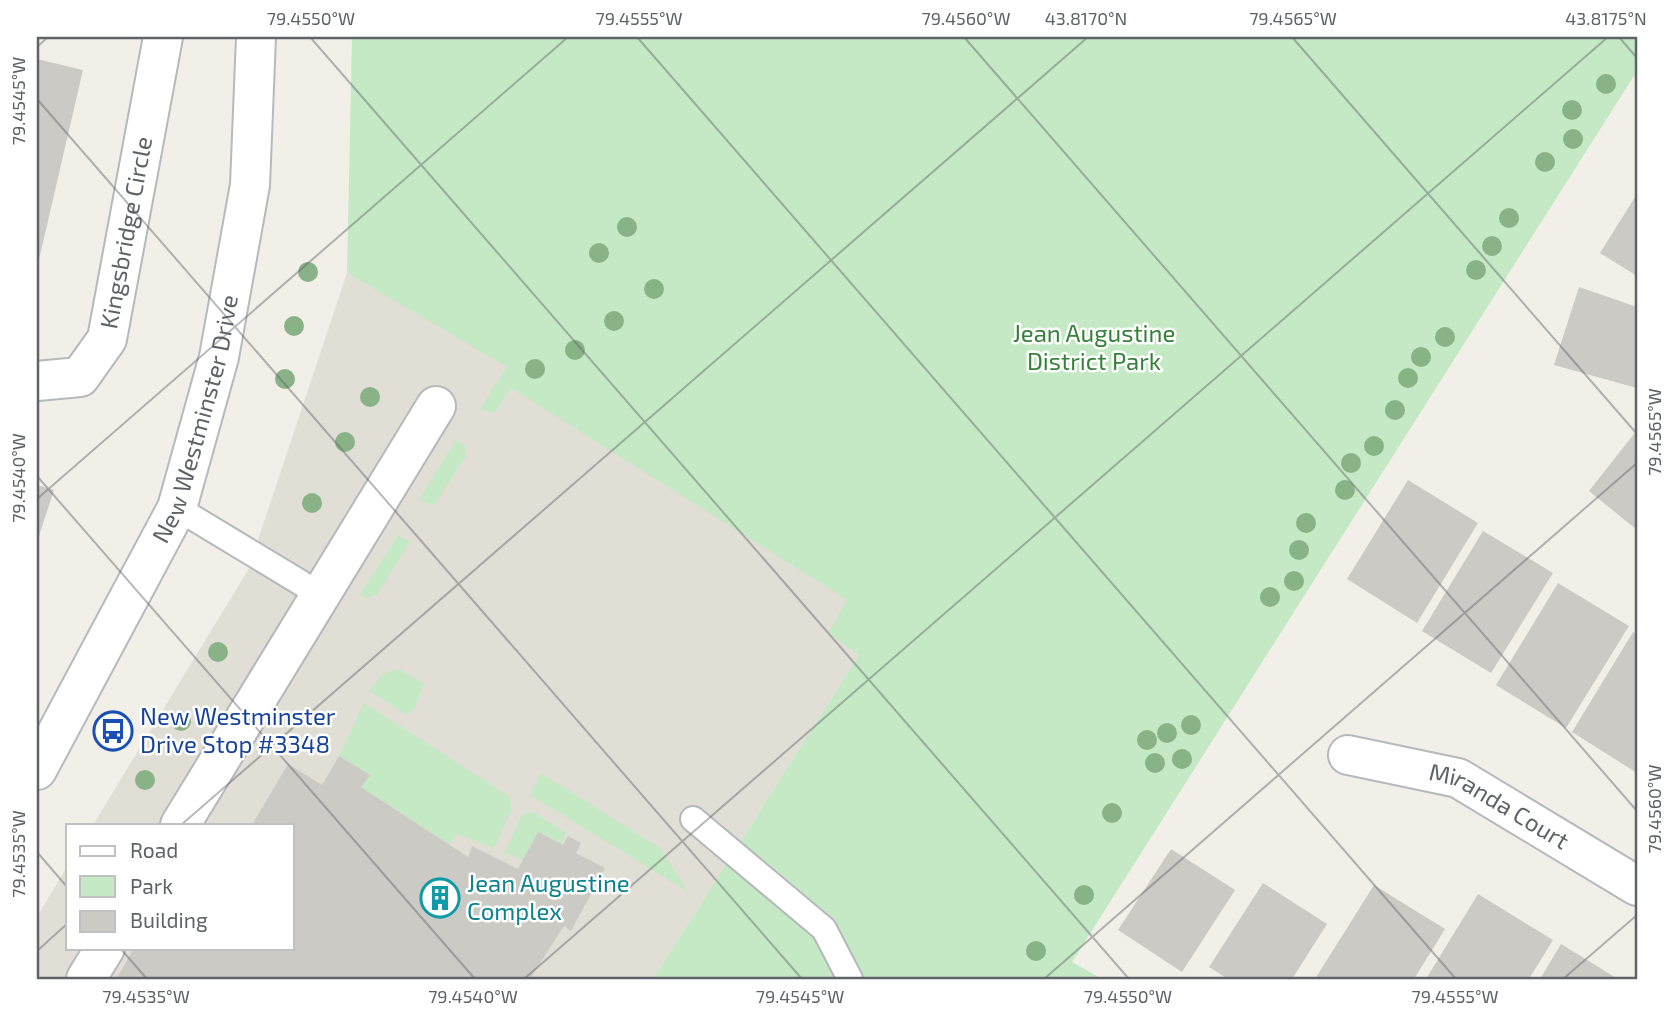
<svg xmlns="http://www.w3.org/2000/svg" width="1674" height="1016" font-family="'Exo 2',sans-serif">
  <style>
    .education { fill: #e1ded6 }
    .green { fill: #c5e8c5 }
    .building { fill: #cccac5 }
    .lines { fill: none; stroke-linecap: round; stroke-linejoin: round }
    .lane-casing { stroke: #b5b8bc; stroke-width: 28 }
    .street-casing { stroke: #b5b8bc; stroke-width: 42 }
    .secondary-casing { stroke: #b6babf; stroke-width: 42 }
    .lane { stroke: #fff; stroke-width: 24 }
    .street { stroke: #fff; stroke-width: 38 }
    .secondary { stroke: #fff; stroke-width: 38 }
    .tree { fill: #89b387 }
    .ticks { fill: none; stroke: #5f6368; stroke-width: 2; stroke-opacity: 0.45 }
    .labels { text-anchor: middle; stroke-width: 5; stroke-linejoin: round; paint-order: stroke }
    .street-label { font-size: 24px; fill: #5f6368; stroke: #fff }
    .park-label { font-size: 24px; fill: #348238; stroke: #fff }
    .transit-label { font-size: 24px; fill: #164399; stroke: #fff; text-anchor: start }
    .culture-label { font-size: 24px; fill: #0d838f; stroke: #fff; text-anchor: start }
    .neatline { fill: none; stroke: #5f6368; stroke-width: 2.5 }
    .ticks-label { font-size: 18px; text-anchor: middle; fill: #5f6368 }
  </style>
  <rect width="100%" height="100%" fill="#f1efe8"/>
  <path class="education" d="M 347,273 L 909,599 L 859,655 L 653,979 L 37,979 L 37,917 L 68,865 L 68,948 L 292,948 L 292,825 L 93,825 L 248,570 Z"/>
  <path class="green" d="M 352,37 L 1637,37 L 1637,71 L 1072,962 L 1102,979 L 653,979 L 859,655 L 828,633 L 847,600 L 511,388 L 494,413 L 480,409 L 507,367 L 347,273 Z
    M 456,440 L 465,446 L 466,456 L 437,501 L 433,505 L 419,500 Z
    M 398,535 L 410,542 L 377,595 L 366,598 L 360,595 Z
    M 398,669 L 424,683 L 415,708 L 407,715 L 369,691 L 382,674 Z
    M 364,703 L 509,796 L 512,809 L 494,848 L 457,834 L 449,844 L 361,787 L 369,775 L 339,756 Z
    M 541,773 L 660,848 L 688,892 L 530,795 Z
    M 533,812 L 566,833 L 561,844 L 538,832 L 523,860 L 505,853 L 522,814 Z"/>
  <path class="building" d="M 37,59 L 83,70 L 38,264 L 37,264 Z
    M 1637,194 L 1637,276 L 1600,253 Z
    M 1579,287 L 1637,307 L 1637,388 L 1554,365 Z
    M 1637,430 L 1637,530 L 1589,491 Z
    M 1408,480 L 1478,523 L 1417,623 L 1347,579 Z
    M 37,485 L 54,490 L 37,542 Z
    M 1483,531 L 1553,573 L 1491,673 L 1422,631 Z
    M 1558,583 L 1629,626 L 1566,728 L 1496,685 Z
    M 1633,632 L 1637,634 L 1637,773 L 1572,732 Z
    M 339,756 L 370,775 L 361,787 L 468,857 L 472,846 L 518,869 L 538,832 L 563,845 L 568,836 L 581,843 L 576,853 L 605,868 L 571,931 L 564,926 L 530,979 L 117,978 L 134,948 L 292,948 L 292,825 L 252,825 L 288,764 L 322,785 Z
    M 1171,849 L 1235,890 L 1182,972 L 1118,930 Z
    M 1263,883 L 1327,924 L 1292,979 L 1228,979 L 1209,967 Z
    M 1374,885 L 1445,929 L 1414,979 L 1315,979 Z
    M 1478,894 L 1553,940 L 1529,979 L 1426,979 Z
    M 1561,944 L 1618,979 L 1540,979 Z"/>
  <g class="lines">
    <g class="lane-casing">
      <path id="lane" d="M 177,508 L 321,595
        M 693,819 L 824,929 L 850,979"/>
    </g>
    <g class="street-casing">
      <g id="street">
        <path id="s1" d="M 37,381 L 80,377 L 107,339 L 163,37"/>
        <path id="s2" d="M 1348,755 L 1458,778 L 1637,886"/>
        <path d="M 180,825 L 436,406"/>
        <path d="M 86,979 L 105,948"/>
      </g>
    </g>
    <g class="secondary-casing">
      <g id="secondary">
        <path id="s3" d="M 37,770 L 177,508 L 219,357 L 250,185 L 256,37"/>
      </g>
    </g>
    <use href="#lane" class="lane"/>
    <use href="#street" class="street"/>
    <use href="#secondary" class="secondary"/>
  </g>
  <g class="tree">
    <circle cx="1606" cy="84" r="10"/>
    <circle cx="1572" cy="110" r="10"/>
    <circle cx="1573" cy="139" r="10"/>
    <circle cx="1545" cy="162" r="10"/>
    <circle cx="1509" cy="218" r="10"/>
    <circle cx="627" cy="227" r="10"/>
    <circle cx="1492" cy="246" r="10"/>
    <circle cx="599" cy="253" r="10"/>
    <circle cx="1476" cy="270" r="10"/>
    <circle cx="308" cy="272" r="10"/>
    <circle cx="654" cy="289" r="10"/>
    <circle cx="614" cy="321" r="10"/>
    <circle cx="294" cy="326" r="10"/>
    <circle cx="1445" cy="337" r="10"/>
    <circle cx="575" cy="350" r="10"/>
    <circle cx="1421" cy="357" r="10"/>
    <circle cx="535" cy="369" r="10"/>
    <circle cx="1408" cy="378" r="10"/>
    <circle cx="285" cy="379" r="10"/>
    <circle cx="370" cy="397" r="10"/>
    <circle cx="1395" cy="410" r="10"/>
    <circle cx="345" cy="442" r="10"/>
    <circle cx="1374" cy="446" r="10"/>
    <circle cx="1351" cy="463" r="10"/>
    <circle cx="1345" cy="490" r="10"/>
    <circle cx="312" cy="503" r="10"/>
    <circle cx="1306" cy="523" r="10"/>
    <circle cx="1299" cy="550" r="10"/>
    <circle cx="1294" cy="581" r="10"/>
    <circle cx="1270" cy="597" r="10"/>
    <circle cx="218" cy="652" r="10"/>
    <circle cx="181" cy="721" r="10"/>
    <circle cx="1191" cy="725" r="10"/>
    <circle cx="1167" cy="733" r="10"/>
    <circle cx="1147" cy="740" r="10"/>
    <circle cx="1182" cy="759" r="10"/>
    <circle cx="1155" cy="763" r="10"/>
    <circle cx="145" cy="780" r="10"/>
    <circle cx="1112" cy="813" r="10"/>
    <circle cx="1084" cy="895" r="10"/>
    <circle cx="1036" cy="951" r="10"/>
  </g>
  <path class="ticks" d="M 310,37 L 1129,979M 637,37 L 1456,979M 964,37 L 1637,811M 1292,37 L 1637,434M 1619,37 L 1637,58M 37,47 L 48,37M 37,99 L 802,979M 37,476 L 475,979M 37,499 L 568,37M 181,825 L 1088,37M 37,852 L 68,888M 120,948 L 147,979M 37,951 L 68,923M 524,979 L 1608,37M 1044,979 L 1637,463M 1563,979 L 1637,915"/>
  <defs>
    <g id="bus-ring" transform="scale(2.0125)"><circle r="9.5" fill="#fff" stroke="#1a4fb4" stroke-width="1.5"/><path d="M-5-6H5V4H4V6H2V4H-2V6H-4V4H-5ZM-3.5-4V0h7V-4ZM-3.5 1.2v1.5H-2V1.2ZM2 1.2v1.5H3.5V1.2Z" fill="#1a4fb4"/></g>
    <g id="building-ring" transform="scale(2.0125)"><circle r="9.5" fill="#fff" stroke="#0f9aa8" stroke-width="1.5"/><path d="M-4-6H4V6H1V3H-1V6H-4ZM-2.5-4.3h1.7v1.8h-1.7ZM.8-4.3h1.7v1.8H.8ZM-2.5-1h1.7V.8h-1.7ZM.8-1h1.7V.8H.8Z" fill="#0f9aa8"/></g>
  </defs>
  <g fill-rule="evenodd">
    <use href="#bus-ring" x="113" y="731"/>
    <use href="#building-ring" x="440" y="898"/>
  </g>
  <g class="labels">
    <g class="street-label">
      <text dy="8" stroke="none"><textPath href="#s1" startOffset="198">Kingsbridge Circle</textPath></text>
      <text dy="8" stroke="none"><textPath href="#s3" startOffset="388">New Westminster Drive</textPath></text>
      <text dy="8" stroke="none"><textPath href="#s2" startOffset="161">Miranda Court</textPath></text>
    </g>
    <g class="park-label">
      <text x="1094" y="342">Jean Augustine<tspan x="1094" dy="28">District Park</tspan></text>
    </g>
    <g class="transit-label">
      <text x="140" y="725">New Westminster<tspan x="140" dy="28">Drive Stop #3348</tspan></text>
    </g>
    <g class="culture-label">
      <text x="467" y="892">Jean Augustine<tspan x="467" dy="28">Complex</tspan></text>
    </g>
  </g>
  <rect width="1674" height="1016" fill="none" stroke="#ffffff" stroke-width="77"/>
  <rect x="66" y="824" width="228" height="126" fill="#ffffff" stroke="#bfc1c3" stroke-width="2"/>
  <rect x="80" y="846" width="35" height="10" fill="#ffffff" stroke="#bfc1c3" stroke-width="2"/>
  <text x="130" y="858" font-size="21" fill="#5f6368">Road</text>
  <rect x="80" y="876" width="35" height="21" fill="#c5e8c5" stroke="#bfc1c3" stroke-width="2"/>
  <text x="130" y="894" font-size="21" fill="#5f6368">Park</text>
  <rect x="80" y="911" width="35" height="21" fill="#cccac5" stroke="#bfc1c3" stroke-width="2"/>
  <text x="130" y="928" font-size="21" fill="#5f6368">Building</text>
  <rect x="38" y="38" width="1598" height="940" class="neatline"/>
  <g class="ticks-label">
    <text x="311" y="25">79.4550°W</text>
    <text x="639" y="25">79.4555°W</text>
    <text x="966" y="25">79.4560°W</text>
    <text x="1086" y="25">43.8170°N</text>
    <text x="1293" y="25">79.4565°W</text>
    <text x="1606" y="25">43.8175°N</text>
    <text transform="translate(19 101) rotate(-90)" y="6">79.4545°W</text>
    <text transform="translate(1655 432) rotate(-90)" y="6">79.4565°W</text>
    <text transform="translate(19 478) rotate(-90)" y="6">79.4540°W</text>
    <text transform="translate(1655 809) rotate(-90)" y="6">79.4560°W</text>
    <text transform="translate(19 854) rotate(-90)" y="6">79.4535°W</text>
    <text x="146" y="1003">79.4535°W</text>
    <text x="473" y="1003">79.4540°W</text>
    <text x="800" y="1003">79.4545°W</text>
    <text x="1128" y="1003">79.4550°W</text>
    <text x="1455" y="1003">79.4555°W</text>
  </g>
</svg>
